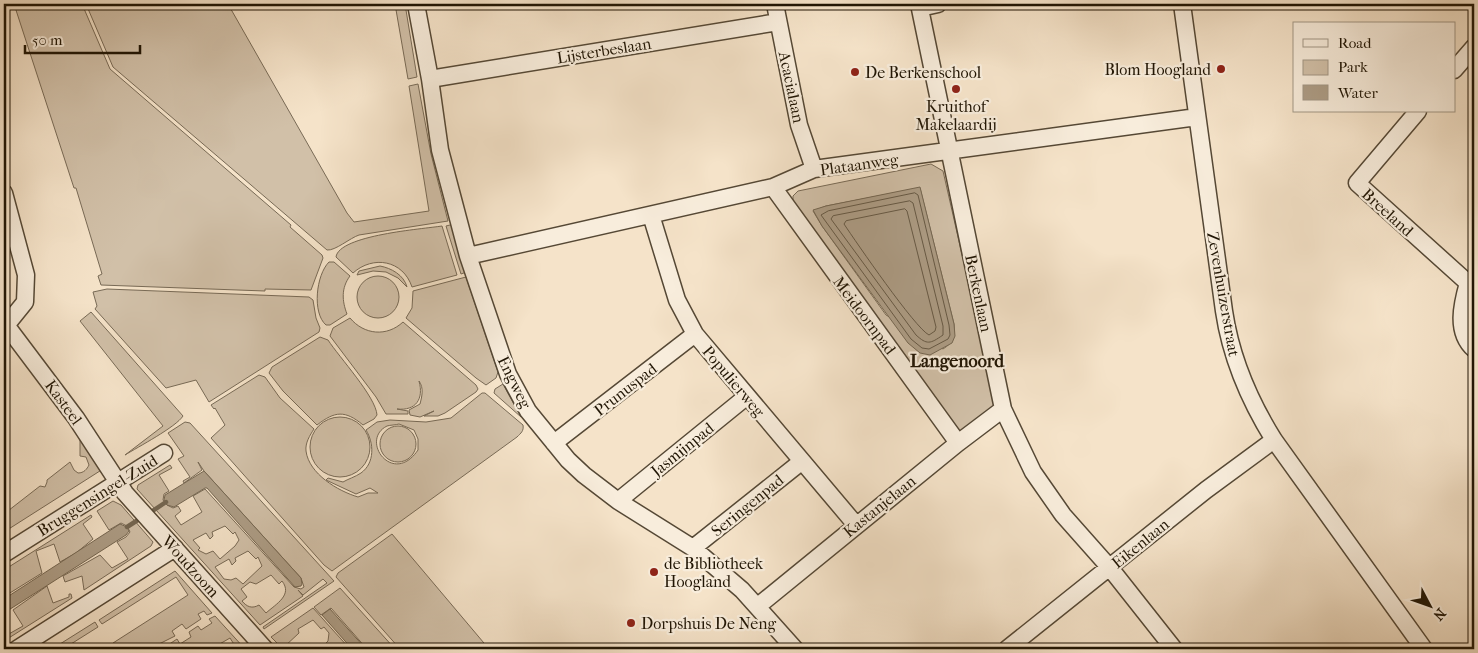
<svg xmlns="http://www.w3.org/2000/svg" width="1478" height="653" font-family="'IM FELL French Canon',serif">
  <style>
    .green { fill: #d1c0a8; stroke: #786a56; fill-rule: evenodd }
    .water { fill: #ad9d86; stroke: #756752 }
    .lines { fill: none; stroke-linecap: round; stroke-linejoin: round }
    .shore { stroke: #665945; stroke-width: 1 }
    .stream { stroke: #756752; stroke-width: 4.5 }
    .minor-casing { stroke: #554835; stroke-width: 19 }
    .minor { stroke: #f8eddc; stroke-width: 16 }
    .poi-dot { fill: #8f2418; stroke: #f8eddc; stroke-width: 2 }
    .labels { text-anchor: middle; stroke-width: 4.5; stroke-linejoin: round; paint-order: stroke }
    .street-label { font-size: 16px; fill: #201504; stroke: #f8eddc }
    .poi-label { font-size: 16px; fill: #201504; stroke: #f8eddc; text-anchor: start }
    .neighbourhood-label { font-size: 18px; font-weight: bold; fill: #201504; stroke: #f8eddc }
  </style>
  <rect width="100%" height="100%" fill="#f5e3c9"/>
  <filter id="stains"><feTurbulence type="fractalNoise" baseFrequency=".004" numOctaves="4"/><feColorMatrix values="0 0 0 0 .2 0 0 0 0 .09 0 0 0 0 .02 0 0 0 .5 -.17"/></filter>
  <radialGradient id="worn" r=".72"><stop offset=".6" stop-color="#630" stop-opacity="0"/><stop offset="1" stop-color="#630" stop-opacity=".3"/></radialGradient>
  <path class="green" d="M 14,4 L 82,4 L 110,69 L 291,225 L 290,227 L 322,255 L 323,258 L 311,290 L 265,289 L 265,291 L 101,285 L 98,276 L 102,274 L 76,188 L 74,188 Z
    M 86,4 L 228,4 L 347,213 L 354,222 L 429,211 L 409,86 L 418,84 L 431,154 L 448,221 L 359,235 C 350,238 335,251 327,250 L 113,67 Z
    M 395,4 L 405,4 L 417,77 L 408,79 Z
    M 931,164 L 943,171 L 996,404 L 961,432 L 954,428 L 793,201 L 793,196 L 798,191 ZM 920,188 L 954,324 C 955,337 954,342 943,349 L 886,315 L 822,226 L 813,211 L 826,206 Z
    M 454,224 L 469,271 L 461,274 L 446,226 Z
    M 442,226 L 457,275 L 412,287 C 403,260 373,255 353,273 L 336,257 C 339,235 423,229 442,226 Z
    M 329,262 L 334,262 L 350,276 C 341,288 342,301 347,314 L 330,325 L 326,325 C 312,313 316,275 329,262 Z
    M 380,266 C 391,268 404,275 407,287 L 398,278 L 386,272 L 373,271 L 357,275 L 359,271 Z
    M357 297a21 21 0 1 1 42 0a21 21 0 1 1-42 0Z
    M 466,277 L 498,372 L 496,378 L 486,385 L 476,378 L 406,318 L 412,308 L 413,291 Z
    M 107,289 L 309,297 L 313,300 L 316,318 L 320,328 L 319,332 L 209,402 L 196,380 L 166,388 L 95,309 L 97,306 L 93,292 Z
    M 91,312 L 183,416 C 176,427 138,447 125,455 L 163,426 L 80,321 Z
    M 350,318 C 364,335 387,337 403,322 L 476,385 L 478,389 L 476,392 L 445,413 L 438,416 L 424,416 L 434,411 L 420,417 L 410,415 L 409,410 L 420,404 C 422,396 424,388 419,381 C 424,399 416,411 397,409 L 408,411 L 408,414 L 386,414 L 376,397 L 330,336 L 333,328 Z
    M 320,337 L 328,340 C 339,357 376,397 377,415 L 374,419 L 363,425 C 345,410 335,411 317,425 L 283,391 L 269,373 L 272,367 Z
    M 259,375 L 265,377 L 280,398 L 314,429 C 310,435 305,443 306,451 C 309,474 338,491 358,497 L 368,493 L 378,493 L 370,488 L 356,494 L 326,480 L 328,478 L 343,482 C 348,479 355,477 361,473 C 375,463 374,443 366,430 L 377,422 L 390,420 L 426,422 L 451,418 L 482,393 L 485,393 L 523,425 C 524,431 521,433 517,437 L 332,571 L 324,565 L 211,438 L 225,425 L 215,408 L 214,409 L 211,405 ZM 399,424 L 414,430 L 418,439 L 418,450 C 393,487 359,440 387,426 C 390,425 396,425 399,424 Z
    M 503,384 L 521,417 L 494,393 L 495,389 Z
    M310 447a30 30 0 1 1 60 0a30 30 0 1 1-60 0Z
    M 185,422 L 190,423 L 334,581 L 264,629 L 263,627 L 327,583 L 323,579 L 303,595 L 298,590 L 303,596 L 260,625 L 137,489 L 138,485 L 170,465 L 172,468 L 159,475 L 169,491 L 164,494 L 163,500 L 167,505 L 173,508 L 178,506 L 181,511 L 175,516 L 181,525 L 202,512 L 193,496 L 205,489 L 294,587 L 301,589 L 304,587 L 301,578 L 204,471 L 198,462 L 202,470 L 184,483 L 183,481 L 190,477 L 178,459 L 184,456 L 168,433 ZM 225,526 L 233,534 L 235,532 L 239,540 L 235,546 L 220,559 L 213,551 L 206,554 L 198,550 L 200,548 L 193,540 L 206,533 L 210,539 L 213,536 L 212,532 ZM 248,551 L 256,559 L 258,557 L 262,566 L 243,584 L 236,578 L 231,580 L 224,579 L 215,567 L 229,559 L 232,565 L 236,561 L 235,558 ZM 271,575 L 279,584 L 282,581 C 293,595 276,604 266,613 L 259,605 C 252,609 247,607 242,601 L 247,597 L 241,589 L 250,582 L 256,584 Z
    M380 444a18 18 0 1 1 36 0a18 18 0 1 1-36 0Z
    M 80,433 L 103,469 L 4,532 L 4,514 L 40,486 L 45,487 L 47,482 L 47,480 L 70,462 L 74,470 L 78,473 C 84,473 87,469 89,465 L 86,457 L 80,456 Z
    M 113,501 L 121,505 L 153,542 L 151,546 L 84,590 L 82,576 L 65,582 L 63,576 L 100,555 L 112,568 L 128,559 L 117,542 L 126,537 L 130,532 L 127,526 L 121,523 L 109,530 L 97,511 Z
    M 91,515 L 92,517 L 83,524 L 93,539 L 76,553 L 60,562 L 54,544 L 36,551 L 42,573 L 5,596 L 4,594 L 4,570 Z
    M 392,534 L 489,649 L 400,649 L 336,577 L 338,573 Z
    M 175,571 L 212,613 L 207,615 L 204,611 L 198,614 L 201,619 L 186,629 L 182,624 L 172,631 L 175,636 L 153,647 L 154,649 L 117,649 L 113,643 L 188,595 L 176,577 L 102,624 L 99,620 Z
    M 47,586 L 53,603 L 69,597 L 69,594 L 71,594 L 72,598 L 4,641 L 4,631 L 7,635 L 23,626 L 13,610 Z
    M 340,588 L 395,649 L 367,649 L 331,608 L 321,615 L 314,607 Z
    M 313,608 L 350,649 L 340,649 L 337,646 L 332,649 L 320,649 L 328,641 L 329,633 L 324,627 L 321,629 L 313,620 L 298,629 L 299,633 L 284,647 L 285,649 L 283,649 L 271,637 Z
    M 215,616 L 245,649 L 237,649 L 230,638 L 211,649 L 170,649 L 168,645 L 177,639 L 180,644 L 191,637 L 189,632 L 198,626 L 201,630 L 212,623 L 209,619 Z
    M 95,622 L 98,627 L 63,649 L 52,649 Z"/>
  <path class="water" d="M 920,187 L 954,324 L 955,336 L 952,343 L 930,355 L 920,353 L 908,343 L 822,226 L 813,210 L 826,206 Z
    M 204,471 L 301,578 L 302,584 L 301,586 L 295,587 L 207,488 L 205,488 L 174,507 L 167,505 L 164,500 L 165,495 Z
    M 120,524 L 127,527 L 129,531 L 126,535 L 4,613 L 4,599 Z
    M 330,609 L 366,649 L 352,649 L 322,615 Z"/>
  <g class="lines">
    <path class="shore" d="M 915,193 L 918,195 L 949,325 L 950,335 L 948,339 L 929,349 L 922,348 L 911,339 L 821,215 L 828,211 Z
      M 910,201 L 913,203 L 943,326 L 943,335 C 930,344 927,345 916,335 L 831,219 L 833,216 Z
      M 905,209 L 907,211 L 936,327 L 935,331 L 929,335 C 915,328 856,242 844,224 L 846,221 Z"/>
    <path class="stream" d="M 148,514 L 166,502
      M 127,527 L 141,518"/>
    <g class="minor-casing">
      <path id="minor" d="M 416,4 L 430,79 L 440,150 L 468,256 L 508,374 L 528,411 L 568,460 L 584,475 L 618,501 L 693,548 L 742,590 L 795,649
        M 775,4 L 799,125 L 814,169
        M 919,4 L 1003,409 L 1033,472 L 1063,515 L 1110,568 L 1174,649
        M 1182,4 L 1224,311 C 1231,358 1249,400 1274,440 L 1424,649
        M 920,8 L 938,4
        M 1454,70 L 1474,47
        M 430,79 L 778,22
        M 1418,111 L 1357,183 L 1468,283 C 1462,304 1455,332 1474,349
        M 773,187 L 958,443
        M 4,193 L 26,275 L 25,302 L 4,328
        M 651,215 L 677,300 L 695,334 L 856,525
        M 468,256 L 773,187 L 814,169 L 1197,117
        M 6,325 L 76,418 L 125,493 L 265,649
        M 554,443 L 695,334
        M 618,501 L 746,397
        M 693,548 L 801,462
        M 4,554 L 164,453
        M 758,606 L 958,443 L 1003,409
        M 17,649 L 175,548
        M 1007,649 L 1206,490 L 1274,440"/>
    </g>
    <use href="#minor" class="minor"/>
  </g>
  <g class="poi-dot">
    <circle cx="1221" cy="69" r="5"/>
    <circle cx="855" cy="72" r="5"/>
    <circle cx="956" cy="89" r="5"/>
    <circle cx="654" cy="572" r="5"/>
    <circle cx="631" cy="623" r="5"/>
  </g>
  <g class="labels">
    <g class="street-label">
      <text transform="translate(604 50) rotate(-9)" y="6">Lijsterbeslaan</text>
      <text transform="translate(792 87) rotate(78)" y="6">Acacialaan</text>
      <text transform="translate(859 164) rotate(-8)" y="6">Plataanweg</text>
      <text transform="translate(1388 212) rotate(42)" y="6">Breeland</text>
      <text transform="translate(979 293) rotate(78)" y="6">Berkenlaan</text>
      <text transform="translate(1224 294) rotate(80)" y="6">Zevenhuizerstraat</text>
      <text transform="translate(865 315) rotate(53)" y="6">Meidoornpad</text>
      <text transform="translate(734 381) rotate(50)" y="6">Populierweg</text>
      <text transform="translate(515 382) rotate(64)" y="6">Engweg</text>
      <text transform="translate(625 389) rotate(-38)" y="6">Prunuspad</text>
      <text transform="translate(64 402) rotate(54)" y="6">Kasteel</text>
      <text transform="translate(682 449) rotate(-39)" y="6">Jasmijnpad</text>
      <text transform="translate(97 495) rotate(-32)" y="6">Bruggensingel-Zuid</text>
      <text transform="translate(747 505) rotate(-39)" y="6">Seringenpad</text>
      <text transform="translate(879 506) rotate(-39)" y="6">Kastanjelaan</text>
      <text transform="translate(1140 543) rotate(-39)" y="6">Eikenlaan</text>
      <text transform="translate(191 566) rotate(48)" y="6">Woudzoom</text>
    </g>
    <g class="poi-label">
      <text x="1211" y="75" text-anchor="end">Blom Hoogland</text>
      <text x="865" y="78">De Berkenschool</text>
      <text x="956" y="112" text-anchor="middle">Kruithof<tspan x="956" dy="18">Makelaardij</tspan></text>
      <text x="664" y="569">de Bibliotheek<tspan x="664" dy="18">Hoogland</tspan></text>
      <text x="641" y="629">Dorpshuis De Neng</text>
    </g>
    <g class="neighbourhood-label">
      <text x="957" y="367">Langenoord</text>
    </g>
  </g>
  <rect width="1478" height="653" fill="none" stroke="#f5e3c9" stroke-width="20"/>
  <rect x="5" y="5" width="1468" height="643" fill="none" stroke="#201504" stroke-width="2.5"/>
  <rect x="10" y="10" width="1458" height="633" fill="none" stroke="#201504"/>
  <rect x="1293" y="22" width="162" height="90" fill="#f8eddc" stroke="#a29786"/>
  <rect x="1303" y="39" width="25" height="8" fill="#f8eddc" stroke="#a29786"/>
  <text x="1338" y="48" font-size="15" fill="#201504">Road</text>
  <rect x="1303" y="60" width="25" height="15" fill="#d1c0a8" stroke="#a29786"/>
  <text x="1338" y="72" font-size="15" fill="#201504">Park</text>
  <rect x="1303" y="85" width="25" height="15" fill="#ad9d86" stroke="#a29786"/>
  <text x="1338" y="98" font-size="15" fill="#201504">Water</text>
  <g transform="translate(1430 606) rotate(131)" stroke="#f8eddc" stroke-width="4" paint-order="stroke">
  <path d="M0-4L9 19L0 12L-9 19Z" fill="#201504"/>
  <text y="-8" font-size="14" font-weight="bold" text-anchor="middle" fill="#201504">N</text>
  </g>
  <path d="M25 45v8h115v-8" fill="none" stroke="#201504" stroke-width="2.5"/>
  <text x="32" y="45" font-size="15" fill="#201504" stroke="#f8eddc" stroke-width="4" paint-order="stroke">50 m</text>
  <rect width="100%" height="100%" filter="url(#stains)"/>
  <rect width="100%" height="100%" fill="url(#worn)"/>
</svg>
